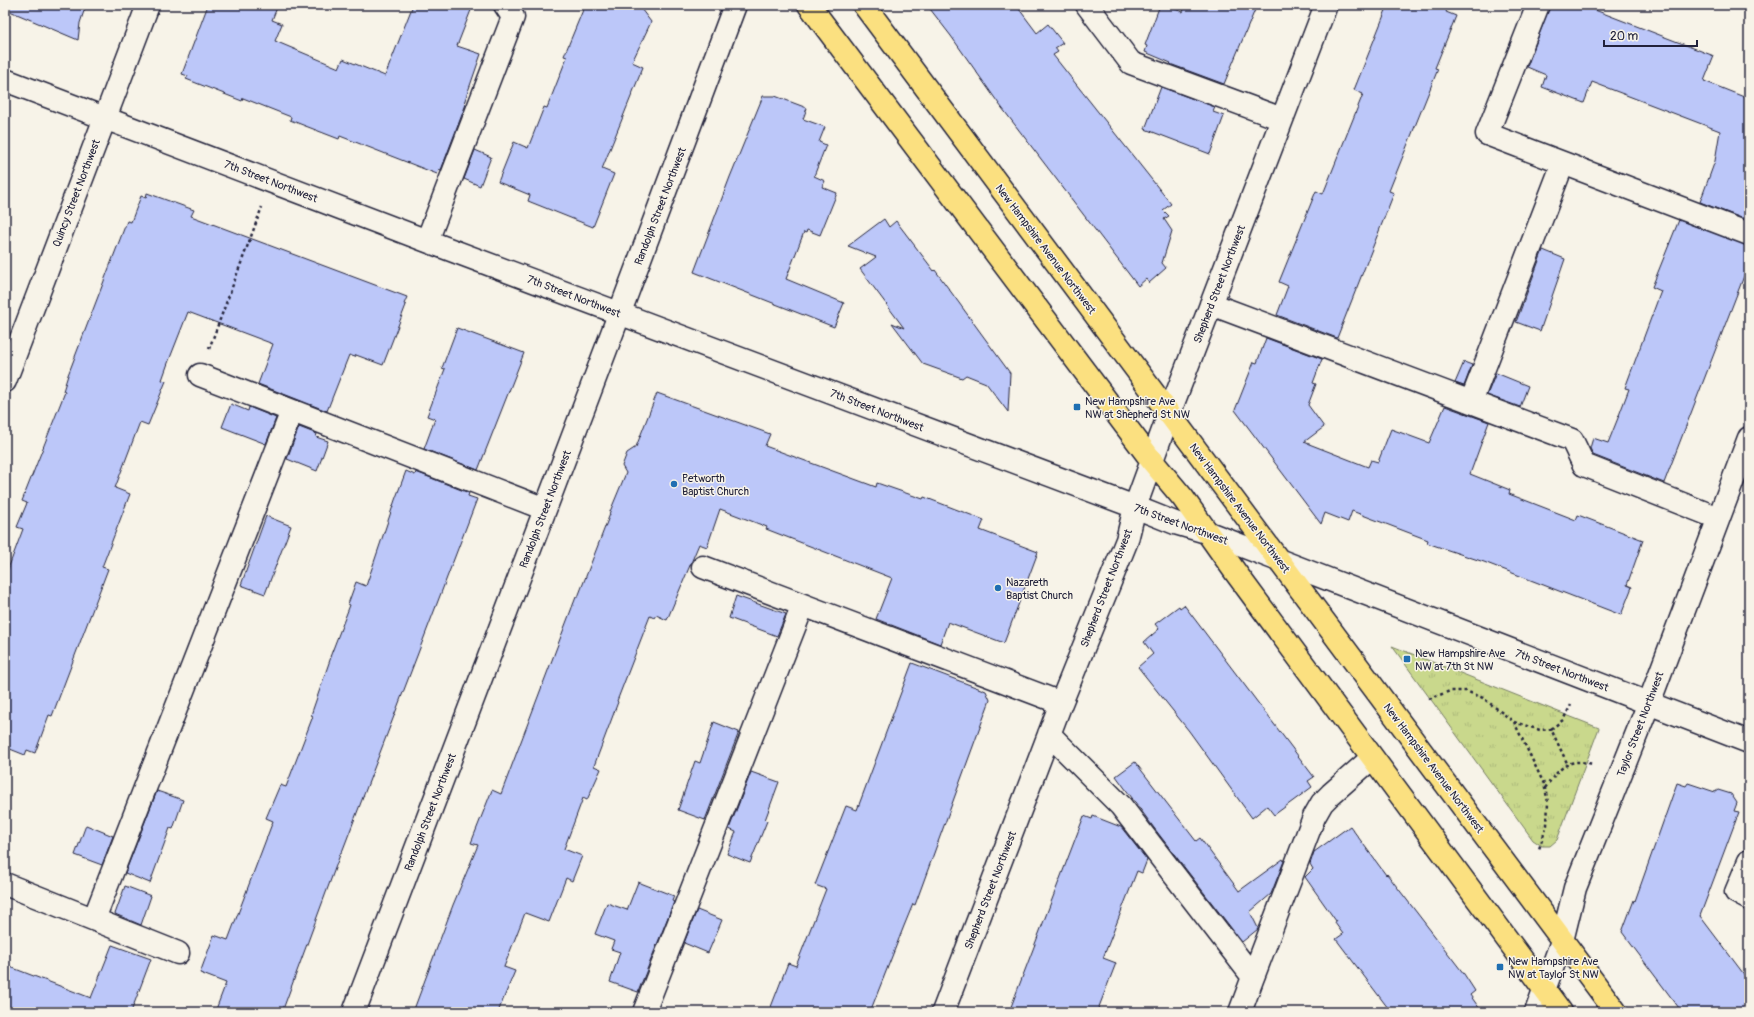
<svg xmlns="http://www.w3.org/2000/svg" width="1754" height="1017" font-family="Pangolin,sans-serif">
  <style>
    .grass { fill: url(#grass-tufts); stroke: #767d64 }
    .building { fill: #bcc7f9; stroke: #22223b }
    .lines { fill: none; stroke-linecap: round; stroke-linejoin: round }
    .minor-casing { stroke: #22223b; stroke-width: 25 }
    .major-casing { stroke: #22223b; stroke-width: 25 }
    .path { stroke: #22223b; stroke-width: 2.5; stroke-dasharray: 3 3; stroke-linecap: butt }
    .minor { stroke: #f7f3e8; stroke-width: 22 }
    .major { stroke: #fbe080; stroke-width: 22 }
    .poi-dot { fill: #1f6fb2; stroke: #f7f3e8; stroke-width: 1.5 }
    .labels { text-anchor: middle; stroke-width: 3; stroke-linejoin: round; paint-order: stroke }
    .street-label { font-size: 11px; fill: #22223b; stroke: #f7f3e8 }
    .poi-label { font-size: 11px; fill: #22223b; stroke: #f7f3e8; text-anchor: start }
  </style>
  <defs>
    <pattern id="grass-tufts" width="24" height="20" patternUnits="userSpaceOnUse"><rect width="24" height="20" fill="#c9d88c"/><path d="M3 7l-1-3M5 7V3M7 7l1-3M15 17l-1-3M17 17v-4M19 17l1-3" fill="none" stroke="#acb97a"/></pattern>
  </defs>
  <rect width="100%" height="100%" fill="#f7f3e8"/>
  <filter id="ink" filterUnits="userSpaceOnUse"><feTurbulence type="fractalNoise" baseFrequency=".025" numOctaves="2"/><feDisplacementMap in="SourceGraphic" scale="8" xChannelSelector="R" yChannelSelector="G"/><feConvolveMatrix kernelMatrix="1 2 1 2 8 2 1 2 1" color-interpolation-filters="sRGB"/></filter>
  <g filter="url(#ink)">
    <path class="grass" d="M 1392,646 L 1599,728 L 1557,840 L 1550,846 L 1542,846 L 1533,840 Z"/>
    <path class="building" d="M 5,5 L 86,5 L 80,23 L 78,40 L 5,9 Z
      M 208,5 L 278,5 L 272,20 L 282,24 L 275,41 L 339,68 L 343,59 L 385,76 L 413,5 L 473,5 L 457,46 L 481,54 L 464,103 L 466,104 L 441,170 L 439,169 L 437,174 L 340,136 L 339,139 L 290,120 L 291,117 L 243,98 L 242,101 L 186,79 L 188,76 L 182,74 Z
      M 585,5 L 638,5 L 651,22 L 632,62 L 643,67 L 602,169 L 614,174 L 593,227 L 528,201 L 530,195 L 498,182 L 514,142 L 528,148 L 544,107 L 547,108 L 567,57 L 564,56 Z
      M 927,5 L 1016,5 L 1037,33 L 1048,24 L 1063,43 L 1055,48 L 1058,52 L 1053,55 L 1171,204 L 1163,210 L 1169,216 L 1164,219 L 1172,231 L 1162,263 L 1166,268 L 1149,283 L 1146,279 L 1138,286 L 999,104 L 951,36 Z
      M 1160,5 L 1164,5 L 1183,12 L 1186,5 L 1257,5 L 1224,84 L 1170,64 L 1171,63 L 1145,52 L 1147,46 L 1145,45 Z
      M 1388,5 L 1449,5 L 1446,12 L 1456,16 L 1435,68 L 1438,69 L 1389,191 L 1394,193 L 1337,338 L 1277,315 L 1288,286 L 1279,282 L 1316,191 L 1323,194 L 1363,94 L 1354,90 Z
      M 1550,5 L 1582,5 L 1714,56 L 1704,81 L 1749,99 L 1749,221 L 1700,202 L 1715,161 L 1720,131 L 1592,82 L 1584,103 L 1542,87 L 1546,75 L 1527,67 Z
      M 1161,87 L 1215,107 L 1213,112 L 1224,116 L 1210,154 L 1145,129 Z
      M 763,96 L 775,96 L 807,108 L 803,119 L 825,127 L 819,142 L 826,145 L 814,176 L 825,181 L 822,187 L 837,193 L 820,235 L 807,230 L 806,233 L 804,232 L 786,279 L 844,303 L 834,327 L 694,272 L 730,177 Z
      M 475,150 L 491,157 L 480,186 L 464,179 Z
      M 147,193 L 194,210 L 191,216 L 407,297 L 404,304 L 406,305 L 383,365 L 356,355 L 355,357 L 349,355 L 327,411 L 258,384 L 273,344 L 188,312 L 168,363 L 162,380 L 166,381 L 148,425 L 140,422 L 115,488 L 130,494 L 102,567 L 108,569 L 52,716 L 49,715 L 35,753 L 27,750 L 25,755 L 5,747 L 5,577 L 23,529 L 17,527 L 27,503 L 22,501 L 65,392 L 63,391 L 68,375 L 127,221 L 131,222 L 141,196 L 146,198 Z
      M 884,219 L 889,227 L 896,221 L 934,271 L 935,270 L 1010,373 L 1008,412 L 986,383 L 966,375 L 962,378 L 923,364 L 892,323 L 904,328 L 860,269 L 876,257 L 848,246 Z
      M 1679,220 L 1749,246 L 1749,263 L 1664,483 L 1593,455 L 1590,448 L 1593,438 L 1608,443 L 1618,418 L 1629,389 L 1625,388 L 1661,291 L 1652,287 Z
      M 1543,250 L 1565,259 L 1540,331 L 1516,322 Z
      M 457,328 L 524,353 L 478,470 L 424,449 L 435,419 L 427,416 L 445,369 L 442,368 Z
      M 1266,338 L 1322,359 L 1313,383 L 1316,384 L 1308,405 L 1324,427 L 1304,442 L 1368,467 L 1371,460 L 1378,462 L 1391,429 L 1429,443 L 1445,406 L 1489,422 L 1470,474 L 1510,490 L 1509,494 L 1576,520 L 1578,515 L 1643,540 L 1627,585 L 1632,587 L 1621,615 L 1484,562 L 1427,543 L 1428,540 L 1352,511 L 1348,522 L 1325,513 L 1321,524 L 1235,410 L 1254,362 L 1257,363 Z
      M 1464,362 L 1472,365 L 1464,386 L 1455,383 Z
      M 1496,373 L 1528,386 L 1520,407 L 1487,395 Z
      M 657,393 L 770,434 L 765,446 L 876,487 L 877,483 L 923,499 L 924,497 L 984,520 L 980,530 L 1038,552 L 1004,643 L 948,622 L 940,644 L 876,619 L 892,578 L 766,529 L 767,527 L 720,509 L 707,547 L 699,544 L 667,620 L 656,615 L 654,618 L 650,616 L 617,701 L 618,702 L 594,766 L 601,769 L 587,800 L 583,798 L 564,849 L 582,856 L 572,881 L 566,878 L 549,922 L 525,913 L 504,967 L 515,971 L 498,1012 L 413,1012 L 453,905 L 478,845 L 471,843 L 492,790 L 501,794 L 576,597 L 578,597 L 610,514 L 609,514 L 626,473 L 622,466 L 627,453 L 636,447 Z
      M 231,404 L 248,411 L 249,407 L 276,418 L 266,444 L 222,427 Z
      M 299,427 L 317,434 L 316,437 L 328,441 L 317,471 L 287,459 Z
      M 406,471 L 415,475 L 416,472 L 469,493 L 468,496 L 477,499 L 342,852 L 341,852 L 282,1012 L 215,1012 L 226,983 L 200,973 L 214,935 L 228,940 L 273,821 L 266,818 L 280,785 L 286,787 L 313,716 L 311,715 L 331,657 L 330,657 L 350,605 L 348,604 L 356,582 L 366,586 L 395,500 Z
      M 266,516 L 291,526 L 265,594 L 241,585 Z
      M 736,596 L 786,614 L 777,636 L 729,618 Z
      M 1184,605 L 1314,777 L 1308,781 L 1312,787 L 1274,815 L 1267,806 L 1252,818 L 1189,731 L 1138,667 L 1153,654 L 1144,642 L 1159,629 L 1155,624 L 1179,606 L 1180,608 Z
      M 912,663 L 986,691 L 990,700 L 915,905 L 913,904 L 904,926 L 870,1012 L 769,1012 L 788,963 L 796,966 L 826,889 L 815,885 L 846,806 L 857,810 Z
      M 714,722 L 739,732 L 705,820 L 678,810 L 695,761 L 700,763 Z
      M 1135,762 L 1196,841 L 1200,838 L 1239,891 L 1283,859 L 1284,861 L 1271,894 L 1250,912 L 1258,928 L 1258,929 L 1242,942 L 1154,828 L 1116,776 Z
      M 751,772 L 779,782 L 765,820 L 767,821 L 750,863 L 727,854 L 736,832 L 729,829 Z
      M 1677,783 L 1686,786 L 1688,783 L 1715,792 L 1718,790 L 1731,794 L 1737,803 L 1734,811 L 1739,812 L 1700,916 L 1749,981 L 1749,1012 L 1682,1012 L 1622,932 L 1634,900 L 1635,901 Z
      M 157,791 L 183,800 L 173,829 L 170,828 L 150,883 L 125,873 Z
      M 1084,816 L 1092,819 L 1093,816 L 1121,827 L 1147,860 L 1142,873 L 1137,871 L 1103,958 L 1116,963 L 1097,1012 L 1009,1012 Z
      M 86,825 L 113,836 L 102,865 L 75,855 Z
      M 1350,826 L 1386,875 L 1387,874 L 1464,974 L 1475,991 L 1470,995 L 1482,1012 L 1391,1012 L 1336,939 L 1343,934 L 1335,923 L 1336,921 L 1305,877 L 1313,869 L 1310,864 L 1314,852 Z
      M 638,882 L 674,896 L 672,901 L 674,902 L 638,992 L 610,982 L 620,952 L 611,949 L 614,941 L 595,934 L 607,903 L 627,910 Z
      M 125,886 L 151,896 L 141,925 L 115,914 Z
      M 697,910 L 722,920 L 708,953 L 684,943 Z
      M 112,945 L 151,959 L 131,1012 L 5,1012 L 5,965 L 91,998 Z"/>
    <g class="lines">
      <g class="minor-casing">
        <path id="minor" d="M 1087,5 L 1131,63 L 1282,119
          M 1538,5 L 1487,134 L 1563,163
          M 5,80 L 427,241 L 1135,507 L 1175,523 L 1206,532 L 1749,742
          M 427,241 L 513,17 L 505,5
          M 1211,304 L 1572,440 L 1584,465 L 1718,518
          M 200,375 L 545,509
          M 5,381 L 148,5
          M 1471,402 L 1563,163 L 1749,234
          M 703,567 L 1061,703
          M 1049,734 L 1121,806 L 1253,977 L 1240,1012
          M 1749,861 L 1736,892 L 1749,899
          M 5,884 L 178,953
          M 94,919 L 292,411
          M 1253,977 L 1314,817 L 1322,803 L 1331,794 L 1372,758
          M 354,1012 L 608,344 L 735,5
          M 644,1012 L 803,605
          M 943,1012 L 1061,703 L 1127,540 L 1135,507 L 1169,414 L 1326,5
          M 1536,1012 L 1562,941 L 1575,888 L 1649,703 L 1749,438"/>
      </g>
      <g class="major-casing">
        <path id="major" d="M 809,5 L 1152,461 L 1183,498 L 1236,573 L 1561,1012
          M 864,5 L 1616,1012"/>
      </g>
      <path class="path" d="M 209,349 L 262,207
        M 1429,699 L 1450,691 L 1466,691 L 1483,698 L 1514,722 L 1544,784 L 1548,802 L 1547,825 L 1539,849
        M 1514,722 L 1540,730 L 1551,729 L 1567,763
        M 1551,729 L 1563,720 L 1571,705
        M 1545,788 C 1559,769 1567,757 1592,764"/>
      <use href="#minor" class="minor"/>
      <use href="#major" class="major"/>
    </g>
  </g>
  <g class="poi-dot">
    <rect x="1073" y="403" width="8" height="8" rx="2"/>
    <circle cx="674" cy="484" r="4"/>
    <circle cx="998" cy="588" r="4"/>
    <rect x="1403" y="655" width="8" height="8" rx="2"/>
    <rect x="1496" y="963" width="8" height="8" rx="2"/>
  </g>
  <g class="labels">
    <g class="street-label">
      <text transform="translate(271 181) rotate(21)" y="4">7th Street Northwest</text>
      <text transform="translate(76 193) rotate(-69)" y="4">Quincy Street Northwest</text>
      <text transform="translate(660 206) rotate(-69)" y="4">Randolph Street Northwest</text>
      <text transform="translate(1046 249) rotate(53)" y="4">New Hampshire Avenue Northwest</text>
      <text transform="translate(1219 284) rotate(-69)" y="4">Shepherd Street Northwest</text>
      <text transform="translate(574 296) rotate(21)" y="4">7th Street Northwest</text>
      <text transform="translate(877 410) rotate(21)" y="4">7th Street Northwest</text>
      <text transform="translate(1240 508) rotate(53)" y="4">New Hampshire Avenue Northwest</text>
      <text transform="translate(545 509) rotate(-69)" y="4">Randolph Street Northwest</text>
      <text transform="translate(1181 524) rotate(20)" y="4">7th Street Northwest</text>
      <text transform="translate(1106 588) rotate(-69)" y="4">Shepherd Street Northwest</text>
      <text transform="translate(1562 670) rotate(21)" y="4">7th Street Northwest</text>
      <text transform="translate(1640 724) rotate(-69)" y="4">Taylor Street Northwest</text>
      <text transform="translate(1434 768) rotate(53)" y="4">New Hampshire Avenue Northwest</text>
      <text transform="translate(430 812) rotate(-69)" y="4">Randolph Street Northwest</text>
      <text transform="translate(990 890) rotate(-69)" y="4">Shepherd Street Northwest</text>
    </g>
    <g class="poi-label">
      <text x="1085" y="405">New Hampshire Ave<tspan x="1085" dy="13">NW at Shepherd St NW</tspan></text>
      <text x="682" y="482">Petworth<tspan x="682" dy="13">Baptist Church</tspan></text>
      <text x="1006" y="586">Nazareth<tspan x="1006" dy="13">Baptist Church</tspan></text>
      <text x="1415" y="657">New Hampshire Ave<tspan x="1415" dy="13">NW at 7th St NW</tspan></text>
      <text x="1508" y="965">New Hampshire Ave<tspan x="1508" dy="13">NW at Taylor St NW</tspan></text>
    </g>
  </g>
  <rect width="1754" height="1017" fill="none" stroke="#f7f3e8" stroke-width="20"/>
  <rect x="10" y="10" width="1734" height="997" fill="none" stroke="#22223b" stroke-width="1.5" filter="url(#ink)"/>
  <path d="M1604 40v6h93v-6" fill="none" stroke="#22223b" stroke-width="2"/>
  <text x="1610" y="40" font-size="12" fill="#22223b" stroke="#f7f3e8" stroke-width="3" paint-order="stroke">20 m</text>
</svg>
